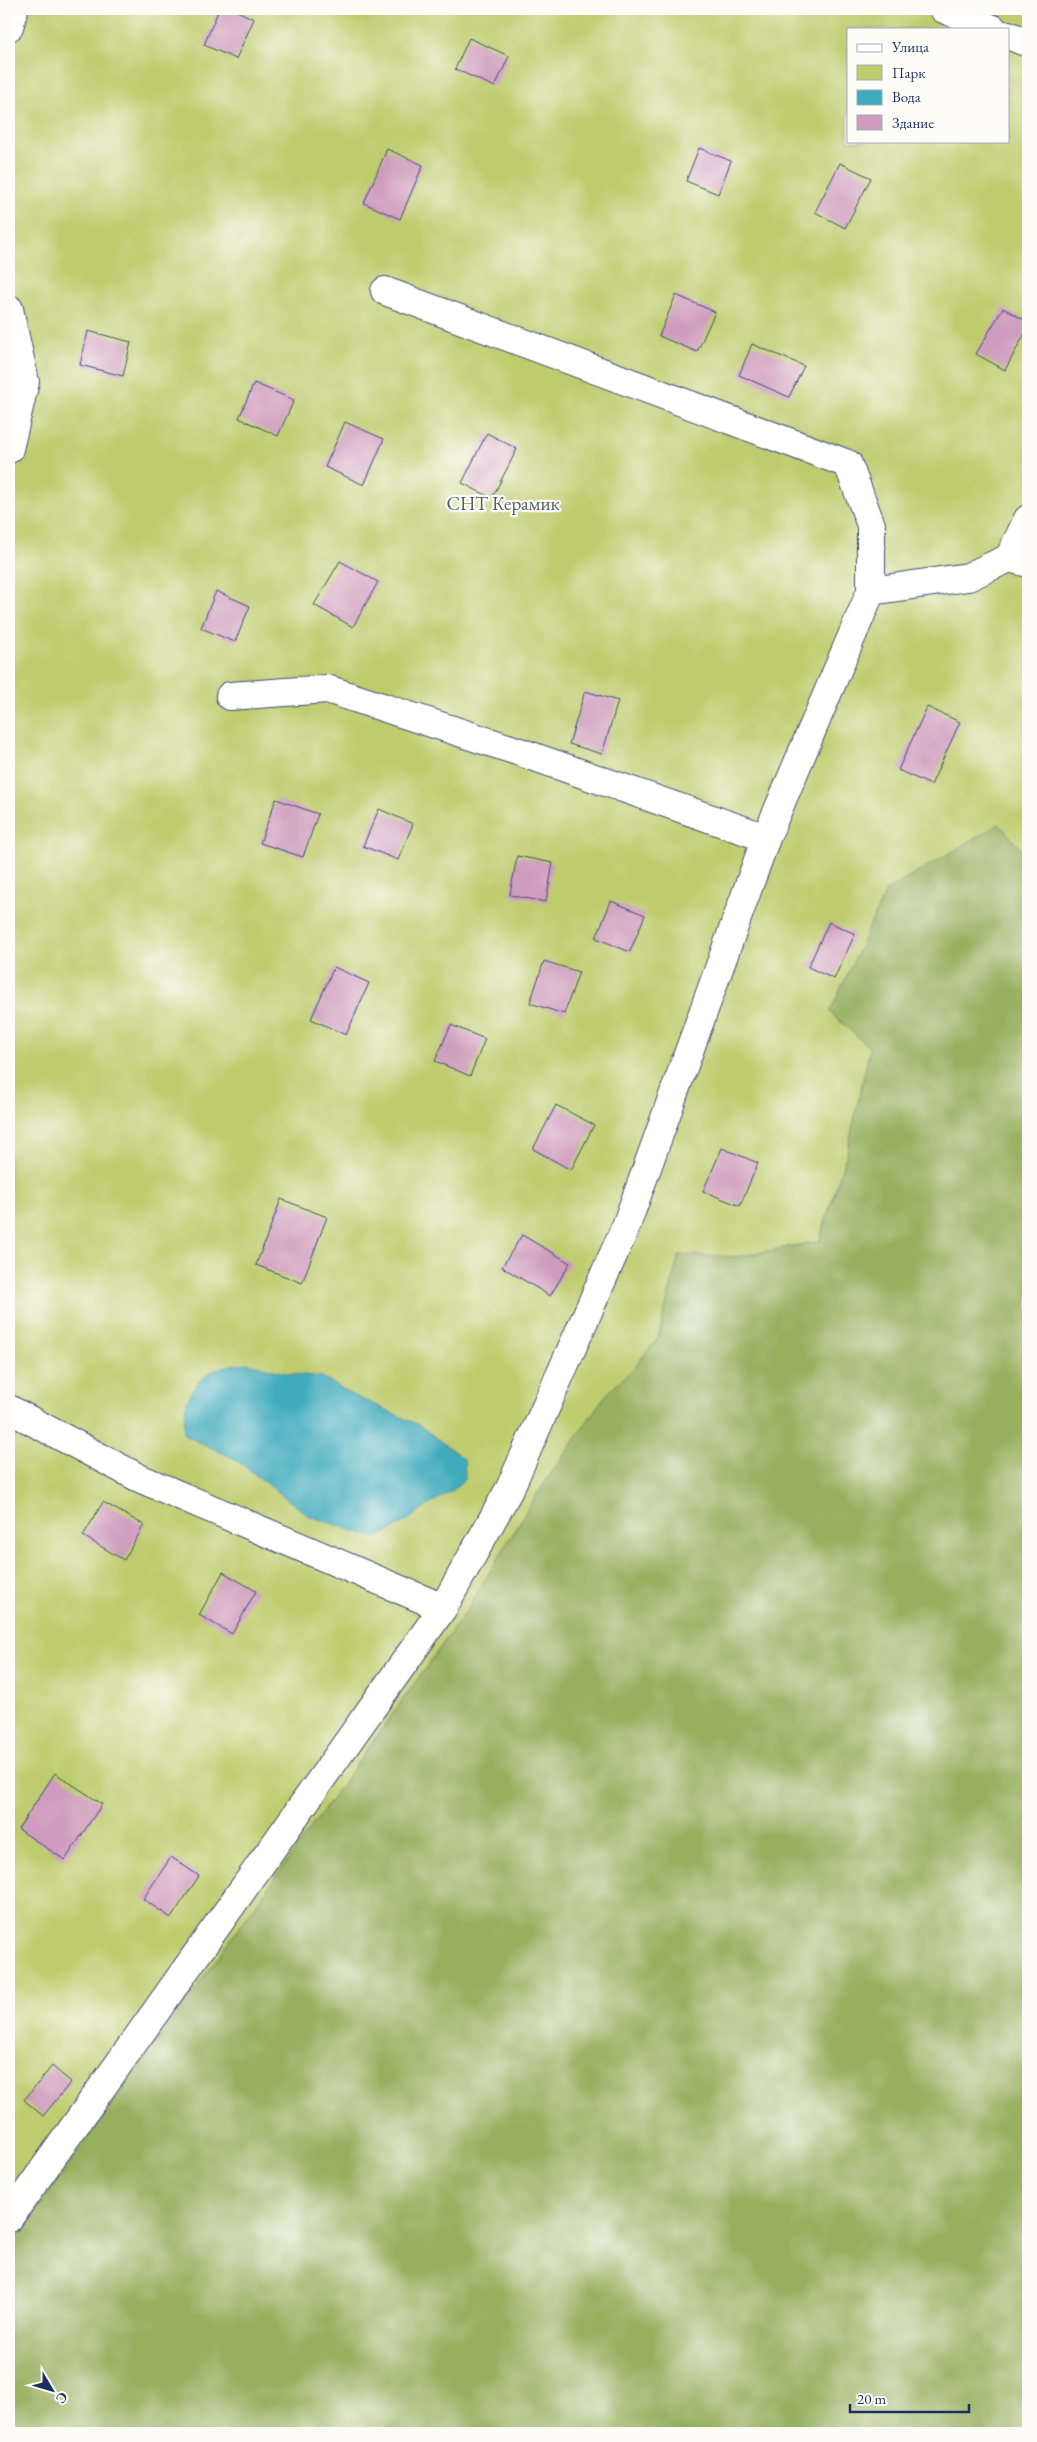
<svg xmlns="http://www.w3.org/2000/svg" width="1037" height="2442" font-family="'EB Garamond',serif">
  <style>
    .green { fill: #bfcc6e; stroke: #6d7e66; fill-rule: evenodd }
    .forest { fill: #97b061; stroke: #597060 }
    .water { fill: #3fabbe; stroke: #2d6d8e }
    .building { fill: #cf9cbd }
    .lines { fill: none; stroke-linecap: round; stroke-linejoin: round }
    .minor-casing { stroke: #3c4b70; stroke-width: 30 }
    .minor { stroke: #fff; stroke-width: 28 }
    .labels { text-anchor: middle; stroke-width: 4.5; stroke-linejoin: round; paint-order: stroke }
    .park-label { font-size: 19px; fill: #4c5e63; stroke: #fdfcf7 }
  </style>
  <rect width="100%" height="100%" fill="#fdfcf7"/>
  <filter id="ink" filterUnits="userSpaceOnUse"><feTurbulence type="fractalNoise" baseFrequency=".02" numOctaves="2"/><feDisplacementMap in="SourceGraphic" scale="10" xChannelSelector="R" yChannelSelector="G"/><feConvolveMatrix kernelMatrix="1 2 1 2 8 2 1 2 1" color-interpolation-filters="sRGB"/></filter>
  <filter id="wash" filterUnits="userSpaceOnUse"><feTurbulence type="fractalNoise" baseFrequency=".0096" numOctaves="4" result="noise"/><feDisplacementMap in="SourceGraphic" scale="20" xChannelSelector="R" yChannelSelector="G"/><feGaussianBlur stdDeviation="1.12" result="paint"/><feColorMatrix in="noise" values="0 0 0 0 0 0 0 0 0 0 0 0 0 0 0 0 0 1.4 0 .05"/><feComposite in="paint" operator="in"/></filter>
  <g filter="url(#wash)">
    <rect width="100%" height="100%" fill="#f5ead4"/>
    <path class="green" d="M 9,9 L 1028,9 L 1028,857 L 998,824 L 870,1048 L 847,1153 L 819,1241 L 737,1257 L 679,1256 L 658,1338 L 635,1366 L 605,1396 L 537,1494 L 465,1613 L 9,2249 ZM 848,29 L 1008,29 L 1008,141 L 848,141 Z"/>
    <path class="forest" d="M 999,824 L 1028,857 L 1028,2433 L 9,2433 L 9,2249 L 465,1613 L 537,1494 L 605,1396 L 635,1366 L 658,1338 L 679,1255 L 737,1257 L 820,1241 L 847,1153 L 870,1048 L 830,1012 L 886,891 Z"/>
    <path class="water" d="M 248,1363 L 286,1373 L 322,1377 L 355,1396 L 419,1425 L 464,1459 L 465,1478 C 454,1492 449,1492 435,1501 C 415,1514 398,1529 375,1538 L 309,1516 L 235,1459 L 184,1435 C 182,1388 202,1366 248,1363 Z"/>
    <g id="blocks">
      <path class="building" d="M 219,9 L 233,9 L 254,19 L 236,59 L 204,45 Z
        M 469,38 L 509,56 L 495,87 L 455,69 Z
        M 699,148 L 731,161 L 718,194 L 686,181 Z
        M 387,149 L 423,165 L 400,219 L 364,203 Z
        M 840,163 L 871,178 L 845,228 L 815,212 Z
        M 676,295 L 715,312 L 697,352 L 659,336 Z
        M 1003,308 L 1028,322 L 1028,328 L 1005,370 L 976,354 Z
        M 88,331 L 131,342 L 123,376 L 80,365 Z
        M 752,344 L 804,366 L 789,397 L 739,375 Z
        M 254,383 L 294,400 L 278,436 L 239,418 Z
        M 345,422 L 384,439 L 364,485 L 325,467 Z
        M 487,433 L 517,449 L 492,498 L 462,483 Z
        M 340,561 L 378,582 L 353,627 L 314,605 Z
        M 216,591 L 250,606 L 235,642 L 201,628 Z
        M 585,691 L 618,701 L 602,754 L 569,744 Z
        M 927,707 L 960,722 L 931,785 L 898,770 Z
        M 276,799 L 318,814 L 303,857 L 260,843 Z
        M 379,809 L 413,824 L 398,860 L 363,846 Z
        M 517,856 L 553,863 L 546,902 L 510,895 Z
        M 611,901 L 645,915 L 630,952 L 596,938 Z
        M 829,922 L 855,934 L 834,979 L 808,967 Z
        M 544,961 L 579,972 L 564,1014 L 530,1003 Z
        M 334,967 L 369,983 L 346,1035 L 311,1019 Z
        M 451,1025 L 485,1039 L 470,1076 L 435,1061 Z
        M 556,1105 L 594,1125 L 571,1170 L 533,1149 Z
        M 722,1148 L 758,1163 L 740,1206 L 703,1191 Z
        M 281,1199 L 327,1217 L 302,1283 L 256,1265 Z
        M 522,1235 L 570,1263 L 550,1296 L 502,1267 Z
        M 103,1502 L 144,1525 L 124,1560 L 83,1536 Z
        M 223,1572 L 256,1591 L 232,1634 L 199,1615 Z
        M 55,1773 L 102,1804 L 65,1860 L 18,1829 Z
        M 171,1857 L 199,1876 L 171,1918 L 143,1899 Z
        M 52,2066 L 71,2082 L 43,2116 L 24,2100 Z"/>
    </g>
  </g>
  <g filter="url(#ink)">
    <use href="#blocks" fill-opacity="0" stroke="#3c4b70" stroke-width="1"/>
    <g class="lines">
      <g class="minor-casing">
        <path id="minor" d="M 944,9 L 993,29
          M 9,27 L 14,9
          M 1008,35 L 1028,43
          M 9,309 L 25,382 L 9,449
          M 1009,558 L 1028,519
          M 871,591 L 968,577 L 1009,558 L 1028,563
          M 230,696 L 327,689 L 520,752 L 766,838
          M 9,1409 L 139,1478 L 443,1608
          M 9,2218 L 443,1608 L 510,1488 L 626,1226 L 766,838 L 871,591 L 871,525 L 848,464 L 385,291"/>
      </g>
      <use href="#minor" class="minor"/>
    </g>
  </g>
  <g class="labels">
    <g class="park-label">
      <text x="503" y="510">СНТ Керамик</text>
    </g>
  </g>
  <rect width="1037" height="2442" fill="none" stroke="#fdfcf7" stroke-width="30"/>
  <rect x="847" y="28" width="162" height="115" fill="#fdfcf7" stroke="#a3aaba"/>
  <rect x="857" y="44" width="25" height="8" fill="#ffffff" stroke="#a3aaba"/>
  <text x="892" y="52" font-size="15" fill="#1b2f5e">Улица</text>
  <rect x="857" y="65" width="25" height="15" fill="#bfcc6e" stroke="#a3aaba"/>
  <text x="892" y="78" font-size="15" fill="#1b2f5e">Парк</text>
  <rect x="857" y="90" width="25" height="15" fill="#3fabbe" stroke="#a3aaba"/>
  <text x="892" y="102" font-size="15" fill="#1b2f5e">Вода</text>
  <rect x="857" y="115" width="25" height="15" fill="#cf9cbd" stroke="#a3aaba"/>
  <text x="892" y="128" font-size="15" fill="#1b2f5e">Здание</text>
  <g transform="translate(52 2390) rotate(128)" stroke="#fdfcf7" stroke-width="4" paint-order="stroke">
  <path d="M0-4L9 19L0 12L-9 19Z" fill="#1b2f5e"/>
  <text y="-8" font-size="14" font-weight="bold" text-anchor="middle" fill="#1b2f5e">С</text>
  </g>
  <path d="M850 2404v8h119v-8" fill="none" stroke="#1b2f5e" stroke-width="2.5"/>
  <text x="857" y="2404" font-size="15" fill="#1b2f5e" stroke="#fdfcf7" stroke-width="4" paint-order="stroke">20 m</text>
</svg>
